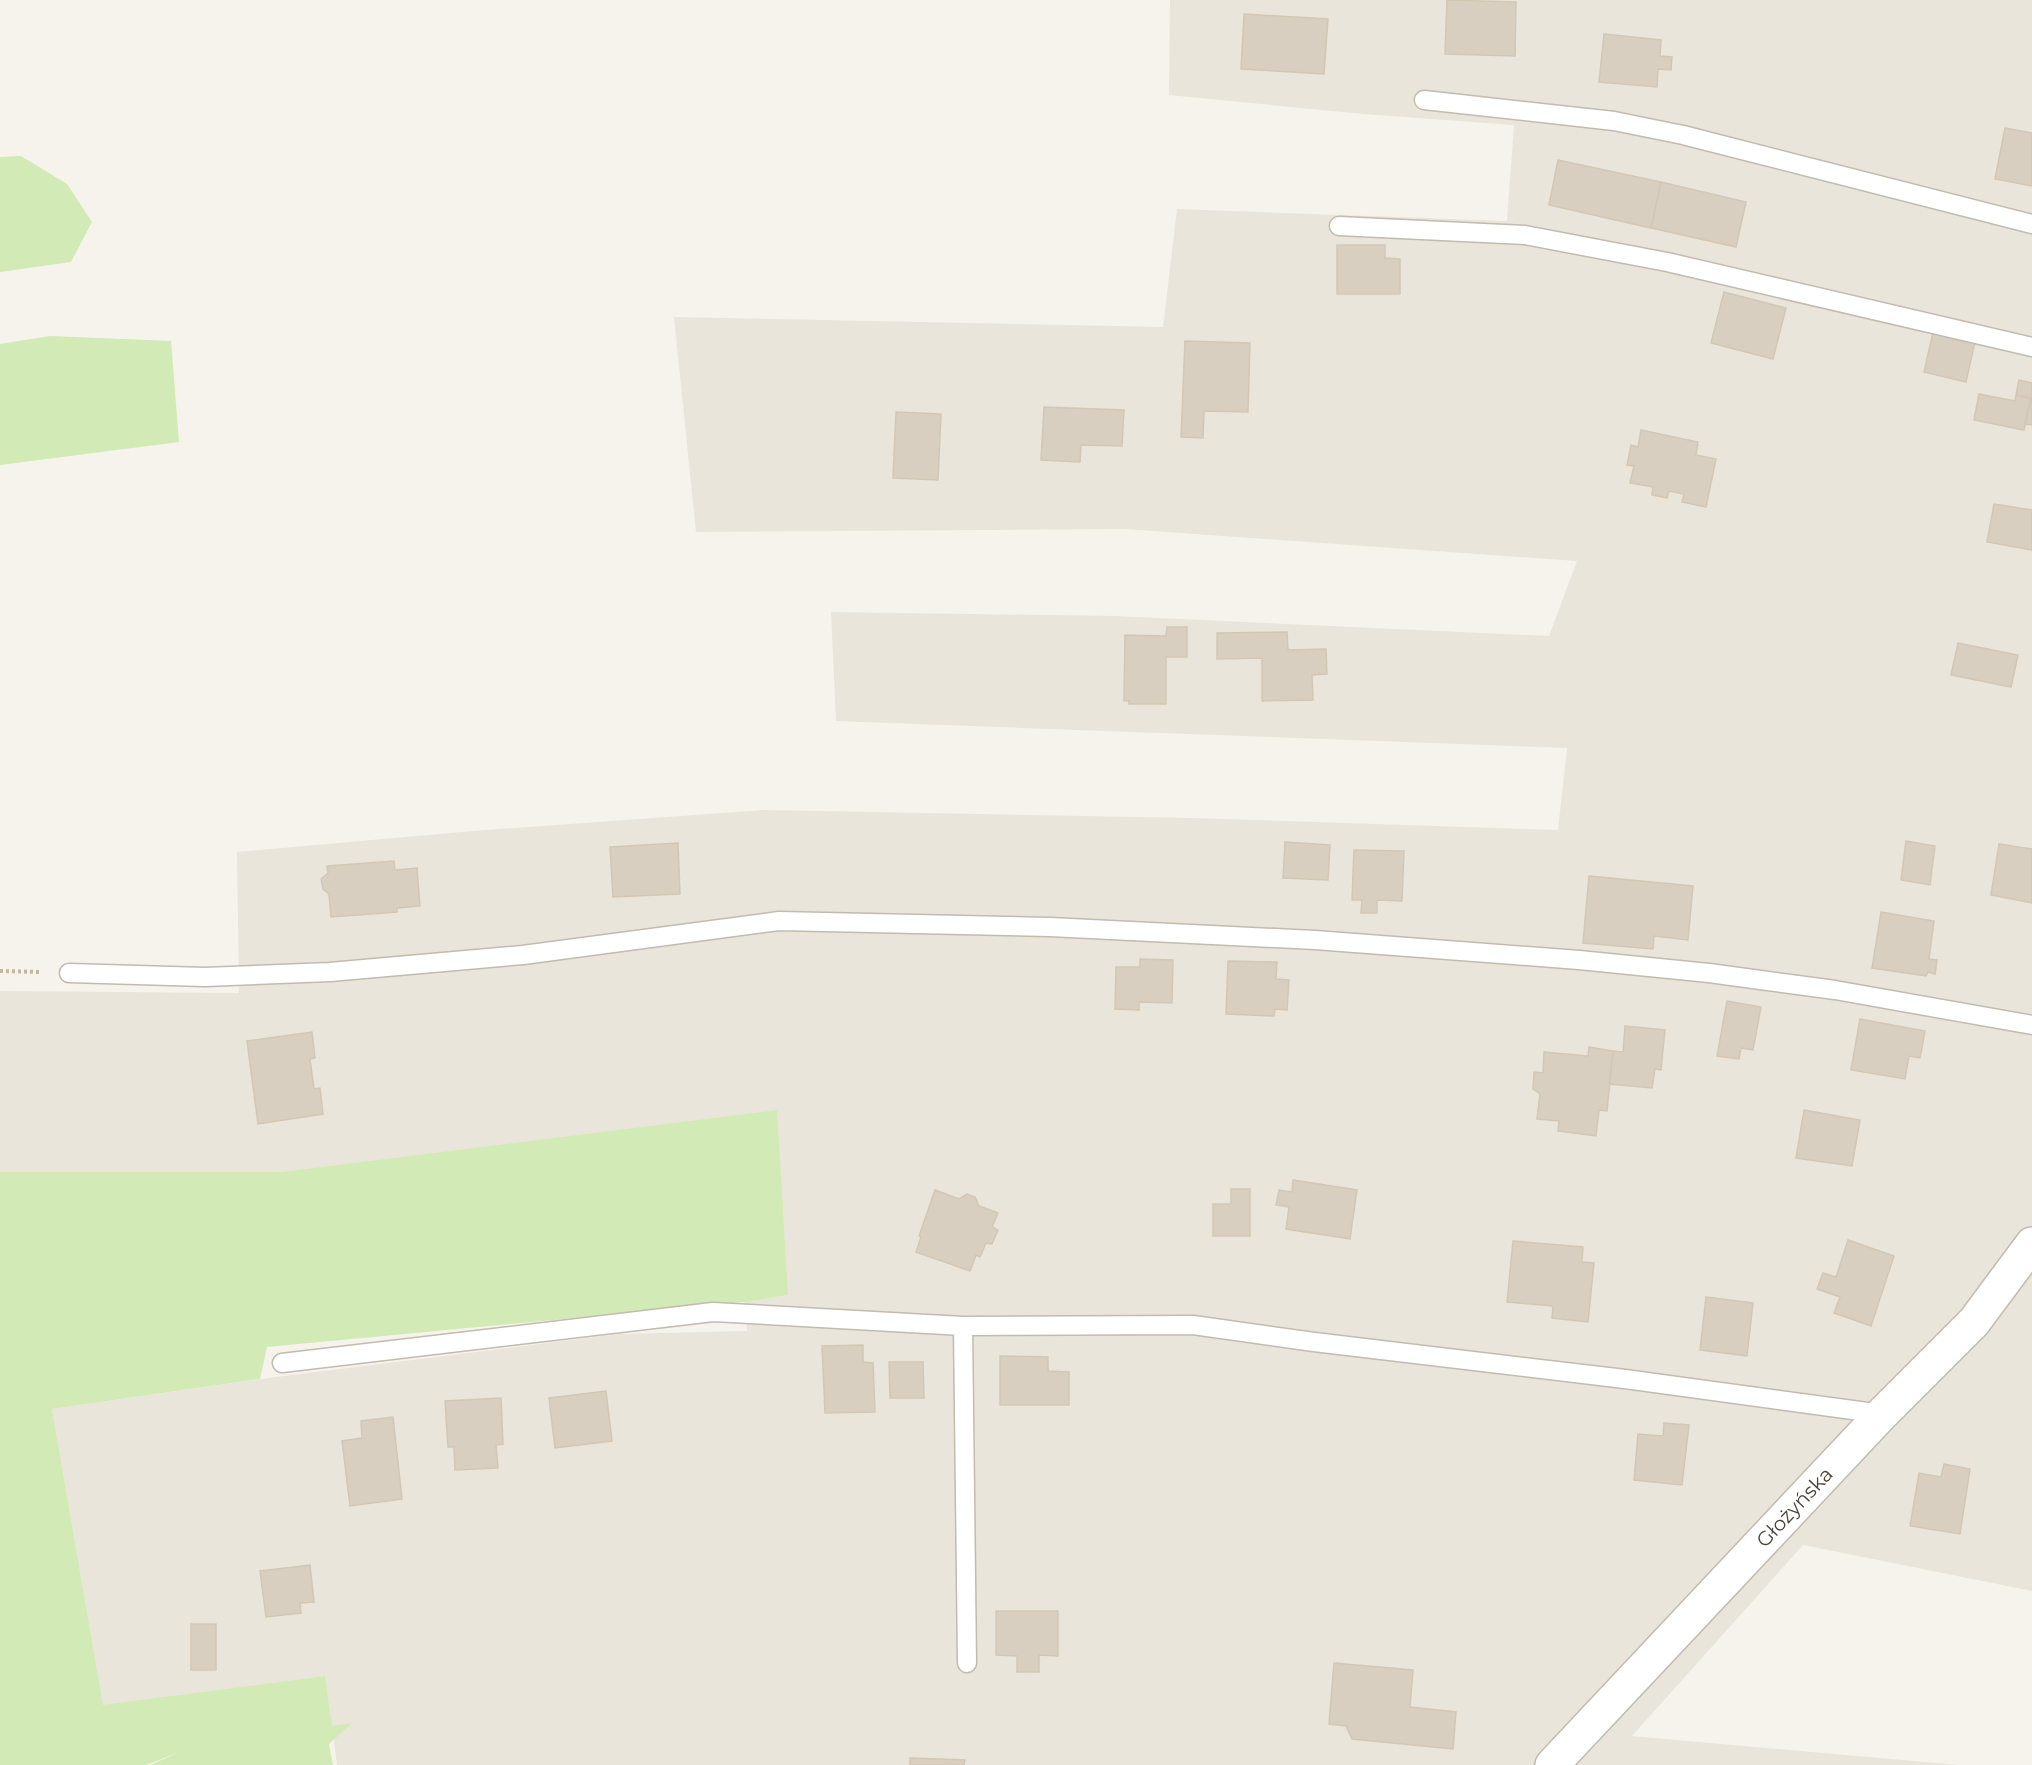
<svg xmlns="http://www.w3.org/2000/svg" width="2032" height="1765" font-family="Montserrat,sans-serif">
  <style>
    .residential { fill: #eae5da }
    .green { fill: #d2eab5 }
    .building { fill: #d8cfc1; stroke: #d3c7b4; stroke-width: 1.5 }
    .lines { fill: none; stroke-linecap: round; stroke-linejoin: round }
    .lane-casing { stroke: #c2bbae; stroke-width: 21 }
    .street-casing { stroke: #c2bbae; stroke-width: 36 }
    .path { stroke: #c4b79f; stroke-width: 4; stroke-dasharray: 3 3; stroke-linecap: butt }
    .lane { stroke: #fff; stroke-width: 18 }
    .street { stroke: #fff; stroke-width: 33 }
    .labels { text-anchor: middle; stroke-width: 4.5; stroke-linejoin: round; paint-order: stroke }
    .street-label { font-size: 20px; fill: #4b4439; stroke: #fff }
  </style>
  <rect width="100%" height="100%" fill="#f6f3ec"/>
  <path class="residential" d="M 1170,0 L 2032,0 L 2032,1591 L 1803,1545 L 1632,1736 L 1959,1765 L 337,1765 L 325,1676 L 103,1706 L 52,1409 L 276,1377 L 619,1334 L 747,1331 L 745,1302 L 788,1295 L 282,1172 L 0,1172 L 0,991 L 239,993 L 237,852 L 473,831 L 765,810 L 1192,818 L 1558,830 L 1567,748 L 836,721 L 831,612 L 1115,616 L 1549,636 L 1577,561 L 1125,529 L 696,532 L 674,317 L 1163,327 L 1177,209 L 1507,221 L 1514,125 L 1363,114 L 1169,95 Z"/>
  <path class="green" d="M 21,156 L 67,184 L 92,222 L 71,262 L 0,272 L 0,157 Z
    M 50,336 L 171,341 L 179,442 L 0,465 L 0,344 Z
    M 777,1110 L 788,1295 L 745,1302 L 267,1347 L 260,1379 L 52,1409 L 103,1705 L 325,1676 L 332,1726 L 352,1723 L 329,1744 L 333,1765 L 150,1765 L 180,1752 L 146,1765 L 0,1765 L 0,1172 L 282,1172 Z"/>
  <path class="building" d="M 1447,0 L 1516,2 L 1515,56 L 1445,54 Z
    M 1244,14 L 1328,19 L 1324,74 L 1241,69 Z
    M 1604,34 L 1661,40 L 1660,56 L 1672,57 L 1671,70 L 1658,69 L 1657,87 L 1599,82 Z
    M 2005,128 L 2032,133 L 2032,186 L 1995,179 Z
    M 1558,160 L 1661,182 L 1651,228 L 1549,205 Z
    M 1661,182 L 1746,202 L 1736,247 L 1651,228 Z
    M 1337,245 L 1385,245 L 1385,258 L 1400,259 L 1400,294 L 1337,294 Z
    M 1724,292 L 1786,308 L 1773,359 L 1711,343 Z
    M 1934,328 L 1976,337 L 1966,382 L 1924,372 Z
    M 1185,341 L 1250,343 L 1248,412 L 1204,411 L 1203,438 L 1181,437 Z
    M 2019,380 L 2032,383 L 2032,425 L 2025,424 L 2031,398 L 2016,395 Z
    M 1979,394 L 2015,401 L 2016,395 L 2031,398 L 2024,430 L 1974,420 Z
    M 1044,407 L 1124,410 L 1122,446 L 1081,445 L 1080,462 L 1041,460 Z
    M 896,412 L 941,414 L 938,480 L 893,478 Z
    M 1641,430 L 1698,442 L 1696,455 L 1716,459 L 1706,507 L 1682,502 L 1684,494 L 1669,491 L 1667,498 L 1652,495 L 1653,487 L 1630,483 L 1634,466 L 1627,465 L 1631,445 L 1638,447 Z
    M 1994,504 L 2032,510 L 2032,550 L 1987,542 Z
    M 1167,627 L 1187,627 L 1187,657 L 1166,657 L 1166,704 L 1129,704 L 1129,701 L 1124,701 L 1125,635 L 1166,636 Z
    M 1287,632 L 1288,650 L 1326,649 L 1327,674 L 1312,675 L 1313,700 L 1262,701 L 1262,658 L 1217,659 L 1217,633 Z
    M 1958,643 L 2018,655 L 2011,687 L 1951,675 Z
    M 1906,841 L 1935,846 L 1930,885 L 1901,880 Z
    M 1285,842 L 1330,845 L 1328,880 L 1283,878 Z
    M 678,843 L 680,894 L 613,897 L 610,847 Z
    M 1999,844 L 2032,849 L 2032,903 L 1991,895 Z
    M 1354,850 L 1404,851 L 1402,901 L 1377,900 L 1377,913 L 1361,913 L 1362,900 L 1352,900 Z
    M 394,861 L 395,870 L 417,868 L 420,906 L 397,908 L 397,912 L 331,917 L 329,894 L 323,889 L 321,879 L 328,873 L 327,866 Z
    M 1589,876 L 1693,886 L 1688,940 L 1654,936 L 1653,949 L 1583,943 Z
    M 1881,912 L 1934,921 L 1929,959 L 1937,960 L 1935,974 L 1928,972 L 1926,976 L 1872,968 Z
    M 1140,959 L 1173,960 L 1172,1003 L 1139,1002 L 1139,1010 L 1115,1009 L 1116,967 L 1140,967 Z
    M 1228,961 L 1277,962 L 1276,979 L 1289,980 L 1287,1010 L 1275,1009 L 1274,1016 L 1226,1014 Z
    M 1727,1001 L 1761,1007 L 1753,1050 L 1741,1048 L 1739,1059 L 1717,1056 Z
    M 1860,1019 L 1925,1031 L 1920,1058 L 1909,1056 L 1905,1079 L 1851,1070 Z
    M 1625,1026 L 1665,1030 L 1661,1070 L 1655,1069 L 1652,1088 L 1609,1084 L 1613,1051 L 1623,1052 Z
    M 312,1032 L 315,1058 L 310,1059 L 314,1089 L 320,1088 L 323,1114 L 258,1124 L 247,1041 Z
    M 1589,1047 L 1613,1051 L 1607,1111 L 1599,1110 L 1596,1136 L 1558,1131 L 1559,1121 L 1537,1119 L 1540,1094 L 1533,1089 L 1534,1072 L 1543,1073 L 1544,1052 L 1588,1056 Z
    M 1804,1110 L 1860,1120 L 1852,1166 L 1796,1158 Z
    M 1293,1180 L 1357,1190 L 1350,1239 L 1286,1229 L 1289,1207 L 1276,1205 L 1279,1190 L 1292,1192 Z
    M 1231,1189 L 1250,1189 L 1250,1236 L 1213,1236 L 1213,1204 L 1231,1204 Z
    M 935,1190 L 959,1199 L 967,1194 L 975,1197 L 979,1206 L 998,1213 L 992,1227 L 998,1230 L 992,1244 L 986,1243 L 980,1257 L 976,1255 L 970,1271 L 916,1252 L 921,1237 L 919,1236 Z
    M 1848,1240 L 1894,1256 L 1871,1326 L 1834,1313 L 1840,1297 L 1817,1289 L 1823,1273 L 1836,1277 Z
    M 1513,1241 L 1583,1247 L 1582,1262 L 1594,1263 L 1588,1322 L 1552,1318 L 1553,1306 L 1507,1302 Z
    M 1706,1297 L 1753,1303 L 1747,1356 L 1700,1350 Z
    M 863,1345 L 863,1362 L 873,1363 L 875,1412 L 825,1413 L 822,1346 Z
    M 1000,1356 L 1048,1357 L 1048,1371 L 1069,1372 L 1069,1405 L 1000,1405 Z
    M 889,1362 L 923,1362 L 924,1398 L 890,1398 Z
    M 606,1391 L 612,1441 L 555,1448 L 549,1398 Z
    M 501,1398 L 503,1444 L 496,1445 L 498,1468 L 455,1470 L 454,1447 L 448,1447 L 445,1401 Z
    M 393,1417 L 402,1499 L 350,1506 L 342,1441 L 362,1438 L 361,1421 Z
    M 1664,1423 L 1689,1425 L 1682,1485 L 1634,1480 L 1638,1434 L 1663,1436 Z
    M 1944,1464 L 1970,1469 L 1960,1534 L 1910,1526 L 1919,1473 L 1941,1477 Z
    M 310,1565 L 314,1602 L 300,1603 L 301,1613 L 266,1617 L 260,1571 Z
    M 996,1611 L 1058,1611 L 1058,1656 L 1039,1655 L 1039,1672 L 1017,1672 L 1017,1656 L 996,1655 Z
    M 191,1624 L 216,1624 L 216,1670 L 191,1670 Z
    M 1334,1663 L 1413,1670 L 1410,1707 L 1456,1712 L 1453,1749 L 1352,1739 L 1346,1726 L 1329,1724 Z
    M 910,1758 L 965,1760 L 964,1765 L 910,1765 Z"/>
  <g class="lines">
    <g class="lane-casing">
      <path id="lane" d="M 1424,100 L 1614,121 L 1683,135 L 2032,224
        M 1339,226 L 1525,235 L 1667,262 L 2032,347
        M 69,973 L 205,977 L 330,972 L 523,955 L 779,921 L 1050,927 L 1315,940 L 1579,960 L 1709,973 L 1835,990 L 2032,1025
        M 963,1326 L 967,1663
        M 282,1363 L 713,1312 L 963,1326 L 1193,1325 L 1314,1342 L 1625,1379 L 1882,1414"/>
    </g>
    <g class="street-casing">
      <g id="street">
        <path id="s1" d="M 1552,1765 L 1882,1414 L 1974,1322 L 2032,1244"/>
      </g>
    </g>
    <path class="path" d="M 0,971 L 41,972"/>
    <use href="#lane" class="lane"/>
    <use href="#street" class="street"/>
  </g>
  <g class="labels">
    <g class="street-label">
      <text dy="7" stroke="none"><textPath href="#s1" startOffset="354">Głożyńska</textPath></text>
    </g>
  </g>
</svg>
